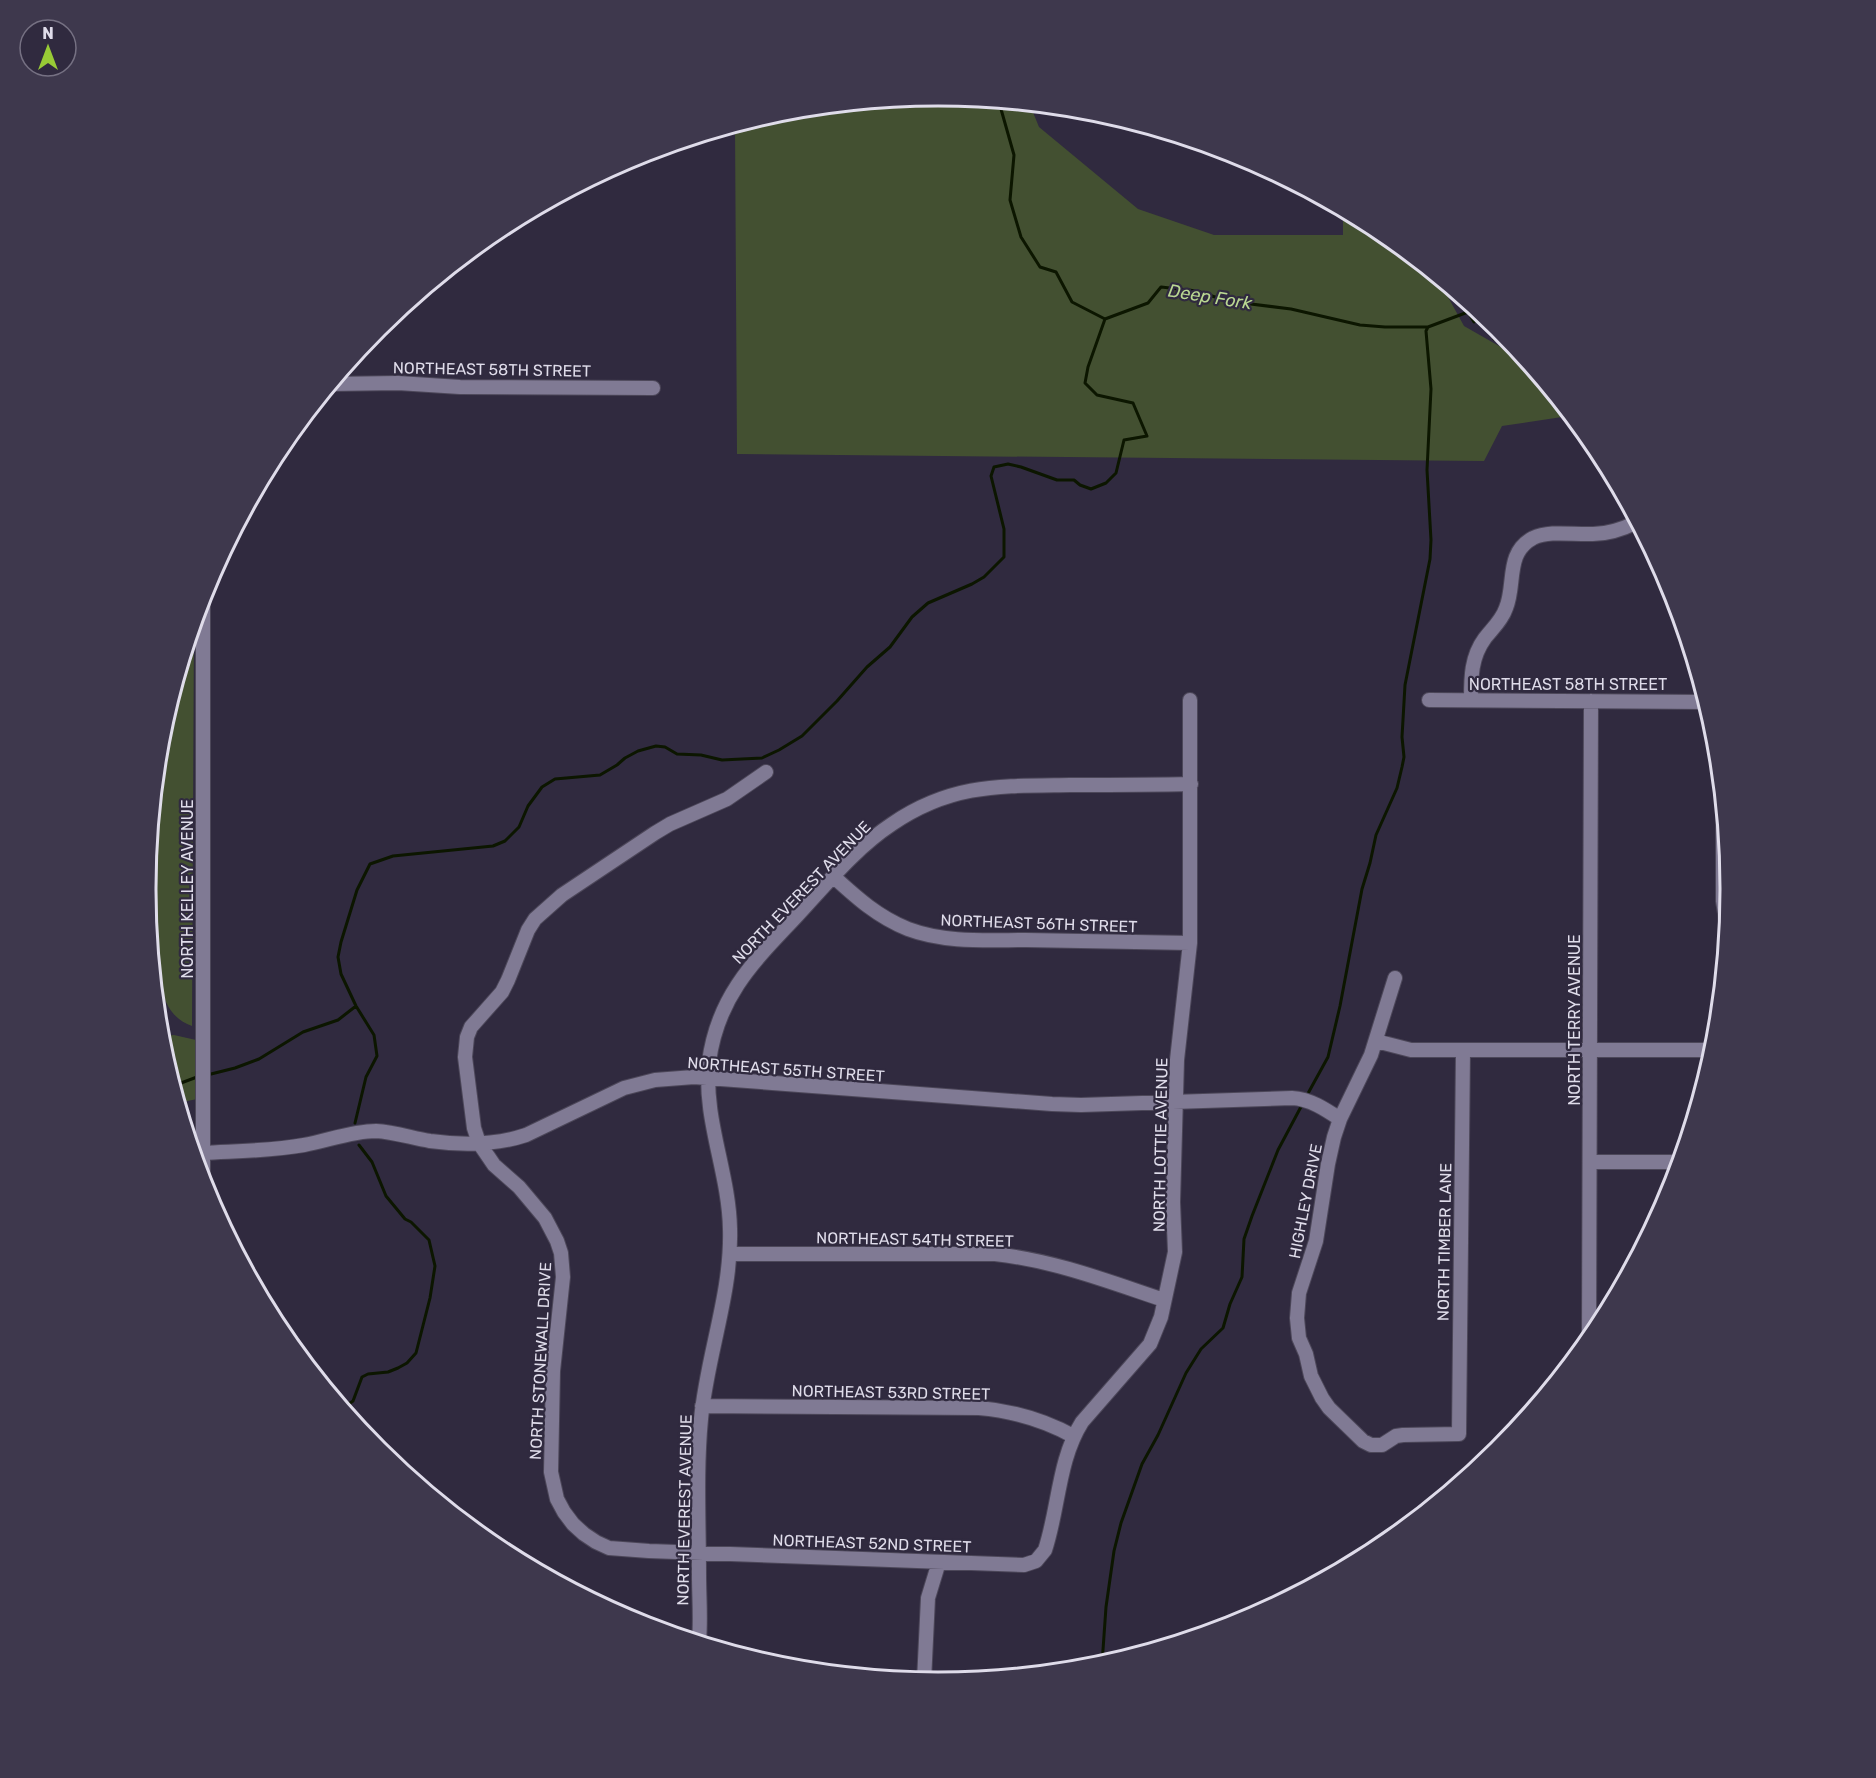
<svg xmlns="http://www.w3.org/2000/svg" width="1876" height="1778" font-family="Rubik,sans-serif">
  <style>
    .green { fill: #435031 }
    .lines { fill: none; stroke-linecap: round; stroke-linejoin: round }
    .stream { stroke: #0c1600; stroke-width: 3 }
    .minor-casing { stroke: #4c4759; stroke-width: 16 }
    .minor { stroke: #807a94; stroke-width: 14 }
    .labels { text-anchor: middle; stroke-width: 4.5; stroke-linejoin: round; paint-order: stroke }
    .street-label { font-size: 16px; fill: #dfdcea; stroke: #302a3f }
    .water-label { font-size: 18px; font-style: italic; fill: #bad892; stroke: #302a3f }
    .rim { fill: none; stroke: #dfdcea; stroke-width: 3 }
  </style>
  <rect width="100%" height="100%" fill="#302a3f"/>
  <path class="green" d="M 938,96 L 1030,105 L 1039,127 L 1138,209 L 1214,235 L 1343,235 L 1343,211 L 1379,230 L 1437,277 L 1464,326 L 1513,354 L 1562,417 L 1502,426 L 1484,461 L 737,454 L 735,126 L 784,111 Z
    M 194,624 L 192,1025 L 192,1026 C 157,1014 160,972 153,942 L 149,934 L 145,889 L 160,734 Z
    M 174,1035 L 196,1040 L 197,1099 L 178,1103 L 160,1036 Z"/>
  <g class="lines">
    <path class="stream" d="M 999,102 L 1014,155 L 1010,200 L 1021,237 L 1040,267 L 1056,272 L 1072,302 L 1105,319
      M 1468,312 L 1474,322
      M 1105,319 L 1148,303 L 1161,287 L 1197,291 L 1227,301 L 1291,309 L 1360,325 L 1385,327 L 1428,327 L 1468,312 L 1473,307
      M 1494,339 L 1517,351
      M 207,1075 L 235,1068 L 259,1059 L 303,1032 L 338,1020 L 356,1006
      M 173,1086 L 197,1077
      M 1306,1097 L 1328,1057 L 1340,1006 L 1362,889 L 1370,863 L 1376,835 L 1397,788 L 1402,767 L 1404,757 L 1402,737 L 1405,685 L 1430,559 L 1431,540 L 1427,470 L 1431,389 L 1426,331 L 1428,327
      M 355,1123 L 366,1077 L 377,1056 L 374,1035 L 356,1006 L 341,974 L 338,957 L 341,942 L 357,890 L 370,864 L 393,856 L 493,846 L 505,841 L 519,827 L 528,806 L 542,787 L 555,779 L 600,775 L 617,765 L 625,758 L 638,751 L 656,746 L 665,747 L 677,754 L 701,755 L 722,760 L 762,758 L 779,750 L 802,736 L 837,701 L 867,667 L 890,647 L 912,617 L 928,603 L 972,584 L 984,577 L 1004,557 L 1004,529 L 991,476 L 994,467 L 1008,464 L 1021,467 L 1057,480 L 1074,480 L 1080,485 L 1091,489 L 1106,483 L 1116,473 L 1124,440 L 1147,436 L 1133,403 L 1097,395 L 1085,383 L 1088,367 L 1105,319
      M 343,1408 L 353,1401 L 362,1377 L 368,1374 L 388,1372 L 398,1368 L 407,1363 L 416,1353 L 430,1298 L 435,1266 L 429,1240 L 411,1222 L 405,1219 L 386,1196 L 372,1162 L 359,1145
      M 1102,1664 L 1106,1607 L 1114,1551 L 1121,1523 L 1142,1464 L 1158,1435 L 1186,1373 L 1201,1349 L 1223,1328 L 1230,1304 L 1242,1277 L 1244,1239 L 1252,1216 L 1278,1150 L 1303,1103"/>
    <g class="minor-casing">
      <path id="minor" d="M 331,384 L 398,383 L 460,387 L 653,388
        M 1429,700 L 1706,702
        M 1471,700 C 1471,677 1471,657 1485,638 C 1493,628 1502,620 1506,608 C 1516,584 1505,553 1533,538 C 1550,530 1574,535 1593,534 C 1608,534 1623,529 1637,522
        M 766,772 L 727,799 L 670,824 L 655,833 L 562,895 L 535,919 L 528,930 L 508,980 L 502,992 L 471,1027 L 467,1037 L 465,1057 L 474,1128 L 479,1143 L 494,1165 L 519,1187 L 545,1218 L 557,1241 L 561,1253 L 563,1277 L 553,1371 L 551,1472 L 557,1499 L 564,1512 L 573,1524 L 584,1534 L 596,1542 L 609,1548 L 649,1551 L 1024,1565 L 1036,1561 L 1045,1550 C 1059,1508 1058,1460 1082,1422 L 1150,1344 L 1161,1317 L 1175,1252 L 1173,1202 L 1177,1060 L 1190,943 L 1190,700
        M 1723,803 L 1723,901 L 1727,926
        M 834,877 C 857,898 878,917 908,929 C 945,943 987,940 1026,940 C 1081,941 1135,942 1190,943
        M 1395,978 L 1371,1055 L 1340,1119 L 1334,1137 L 1328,1164 L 1316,1241 L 1299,1293 L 1297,1318 L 1299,1338 L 1306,1354 L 1311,1376 L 1322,1398 L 1329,1408 L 1363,1441 L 1371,1445 L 1382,1445 L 1396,1436 L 1403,1435 L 1459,1434 L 1463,1050
        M 1376,1041 L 1411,1050 L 1714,1050
        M 203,1153 C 237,1151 271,1151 304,1145 C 327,1141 352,1131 376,1131 C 394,1132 412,1138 430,1141 C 460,1145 496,1145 526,1135 L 624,1088 L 655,1080 L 694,1077 L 1052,1104 L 1081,1105 L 1292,1098 C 1310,1099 1325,1109 1340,1119
        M 1590,1162 L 1680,1162
        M 203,1185 L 203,593
        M 730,1254 L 995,1254 C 1056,1261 1107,1281 1164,1300
        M 1589,1340 L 1591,701
        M 702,1406 L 979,1408 C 1013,1411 1044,1420 1073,1436
        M 699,1641 C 701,1619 699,1597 699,1575 C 699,1523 696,1471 701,1419 C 707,1355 732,1293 730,1229 C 729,1172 703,1119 709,1062 C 717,999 751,964 793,920 C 824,887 854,849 892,824 C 952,783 1002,786 1070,785 C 1111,785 1151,785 1191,784
        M 924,1681 L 928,1598 L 939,1562"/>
    </g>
    <use href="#minor" class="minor"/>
  </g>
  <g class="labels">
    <g class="street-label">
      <text transform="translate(492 369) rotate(1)" y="6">NORTHEAST 58TH STREET</text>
      <text x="1568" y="690">NORTHEAST 58TH STREET</text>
      <text transform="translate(187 889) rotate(-90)" y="6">NORTH KELLEY AVENUE</text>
      <text transform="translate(801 892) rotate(-46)" y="6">NORTH EVEREST AVENUE</text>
      <text transform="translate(1039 923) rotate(2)" y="6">NORTHEAST 56TH STREET</text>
      <text transform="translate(1574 1020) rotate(-90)" y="6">NORTH TERRY AVENUE</text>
      <text transform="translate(786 1069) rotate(4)" y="6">NORTHEAST 55TH STREET</text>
      <text transform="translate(1160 1145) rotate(-89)" y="6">NORTH LOTTIE AVENUE</text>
      <text transform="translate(1305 1201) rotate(-79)" y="6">HIGHLEY DRIVE</text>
      <text transform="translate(915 1239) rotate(1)" y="6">NORTHEAST 54TH STREET</text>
      <text transform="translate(1444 1242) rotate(-89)" y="6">NORTH TIMBER LANE</text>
      <text transform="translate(540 1361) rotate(-87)" y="6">NORTH STONEWALL DRIVE</text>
      <text transform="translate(891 1392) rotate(1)" y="6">NORTHEAST 53RD STREET</text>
      <text transform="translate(684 1510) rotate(-89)" y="6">NORTH EVEREST AVENUE</text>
      <text transform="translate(872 1543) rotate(2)" y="6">NORTHEAST 52ND STREET</text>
    </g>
    <g class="water-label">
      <text transform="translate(1210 297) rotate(9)" y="6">Deep Fork</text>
    </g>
  </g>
  <path d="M0 0H1876V1778H0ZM938 106H938A782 782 0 0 1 1720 888V890A782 782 0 0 1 938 1672H938A782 782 0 0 1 156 890V888A782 782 0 0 1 938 106Z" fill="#3e384d" fill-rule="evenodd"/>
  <path class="rim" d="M938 106H938A782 782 0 0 1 1720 888V890A782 782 0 0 1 938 1672H938A782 782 0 0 1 156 890V888A782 782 0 0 1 938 106Z"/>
  <g transform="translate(48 48)"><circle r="28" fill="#302a3f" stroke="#767183" stroke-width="1.5"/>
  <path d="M0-4.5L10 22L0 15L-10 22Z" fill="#98cb36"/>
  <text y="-9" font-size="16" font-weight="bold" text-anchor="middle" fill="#dfdcea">N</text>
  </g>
</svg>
